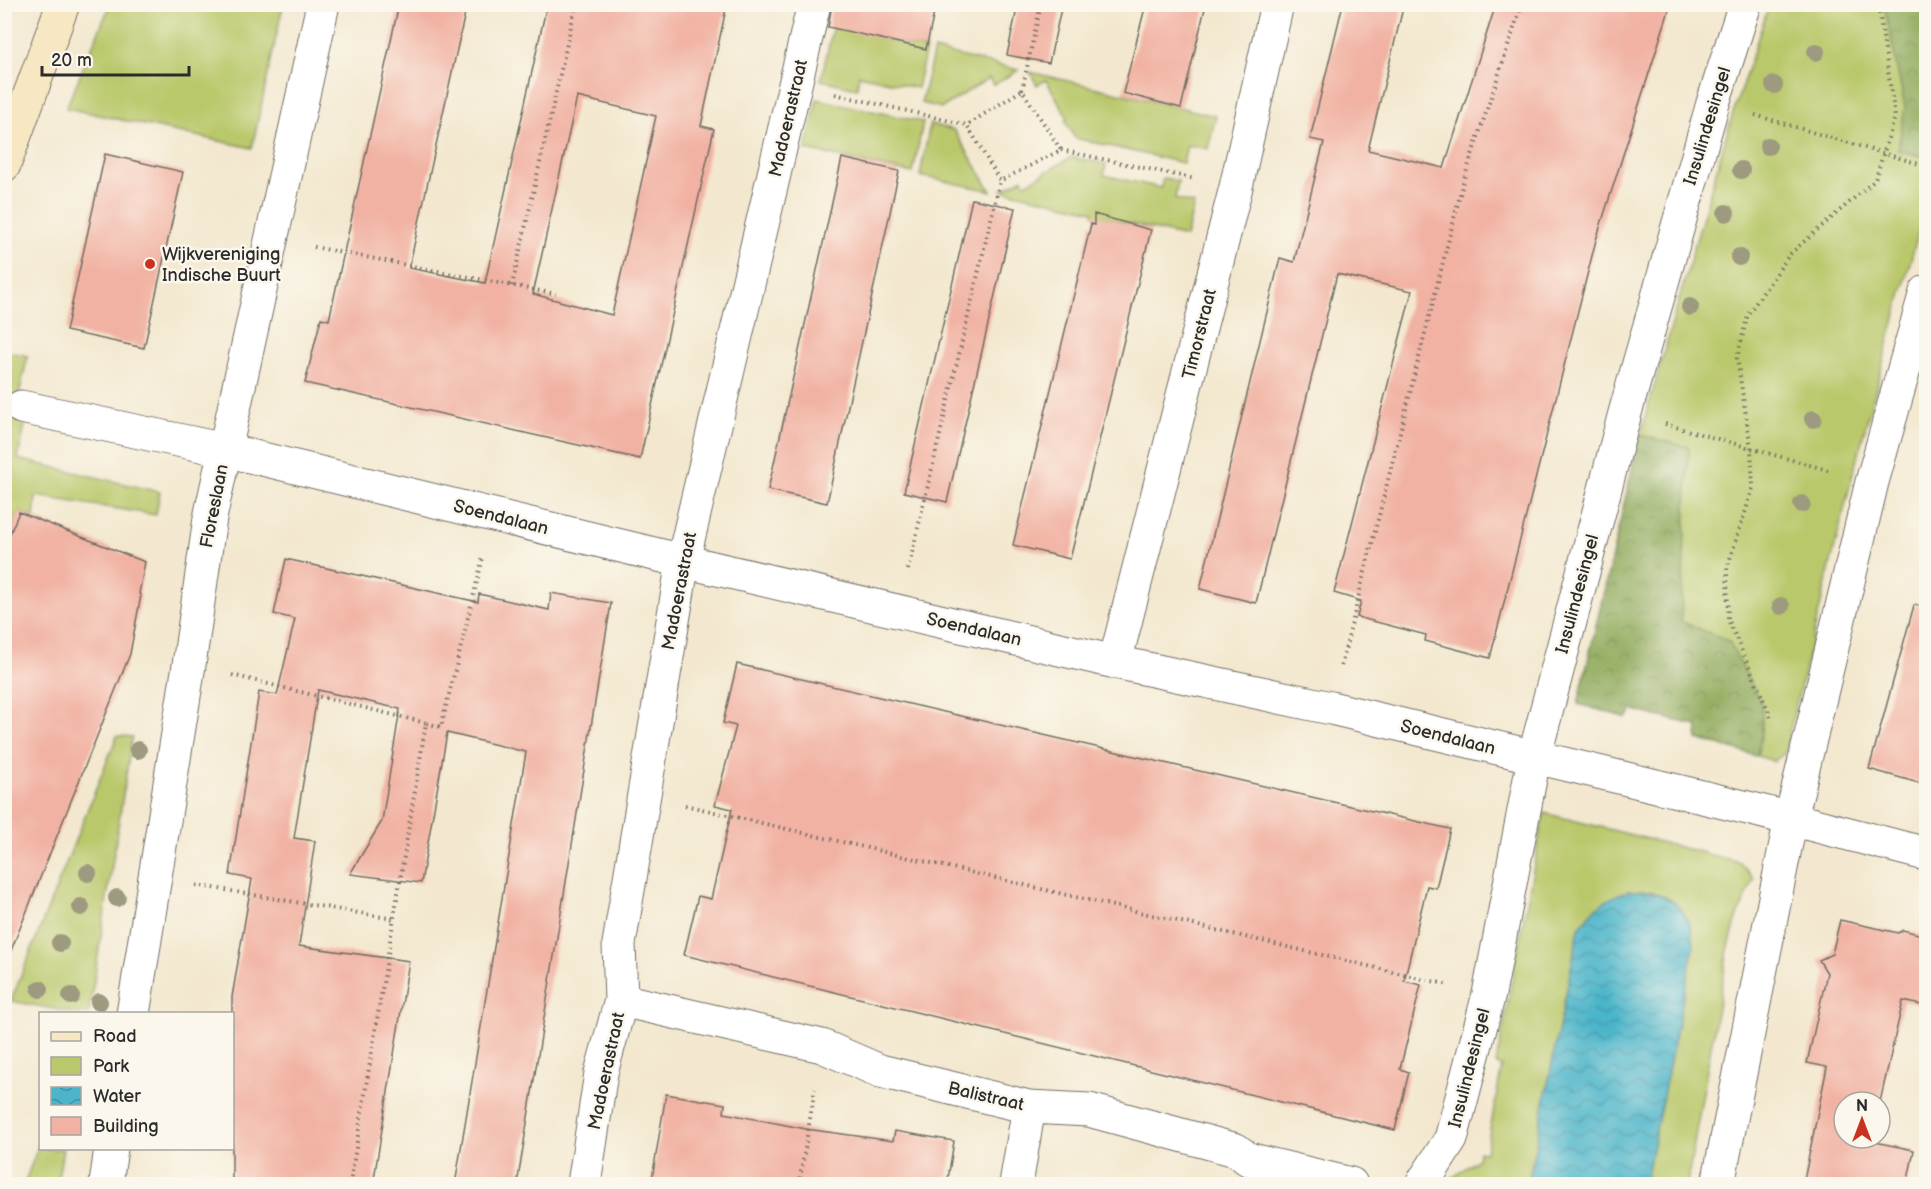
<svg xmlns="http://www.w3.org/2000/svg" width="1931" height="1189" font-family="'Balsamiq Sans',sans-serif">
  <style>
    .green { fill: #b9c86a; stroke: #727a4a; stroke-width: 1.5 }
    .forest { fill: url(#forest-crowns); stroke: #5e6c44; stroke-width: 1.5 }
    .water { fill: url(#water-waves); stroke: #3c707a; stroke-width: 1.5 }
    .building { fill: #f1b2a3; fill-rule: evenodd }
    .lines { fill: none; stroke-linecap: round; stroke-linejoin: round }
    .minor-casing { stroke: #716d64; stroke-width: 35 }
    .secondary-casing { stroke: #716d64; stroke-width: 35 }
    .path { stroke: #716d64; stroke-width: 4; stroke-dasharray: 1.5 4.5; stroke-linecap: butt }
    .minor { stroke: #fff; stroke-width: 33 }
    .secondary { stroke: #f7e8c3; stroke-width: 33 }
    .tree { fill: #9d9a7f }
    .poi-dot { fill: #c8321e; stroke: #fbf7ec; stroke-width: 2 }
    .labels { text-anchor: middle; stroke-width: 5; stroke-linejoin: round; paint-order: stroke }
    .street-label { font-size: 18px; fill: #2b2b2b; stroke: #fbf7ec }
    .poi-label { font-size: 18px; fill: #2b2b2b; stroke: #fbf7ec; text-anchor: start }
  </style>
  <defs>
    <pattern id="forest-crowns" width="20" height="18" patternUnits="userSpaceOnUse" patternTransform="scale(1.5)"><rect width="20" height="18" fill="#92ac5e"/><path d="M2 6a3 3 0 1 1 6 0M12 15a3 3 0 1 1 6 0" fill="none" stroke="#778c4e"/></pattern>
    <pattern id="water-waves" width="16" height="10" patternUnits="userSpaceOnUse" patternTransform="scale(1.5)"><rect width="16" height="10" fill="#4cb5ca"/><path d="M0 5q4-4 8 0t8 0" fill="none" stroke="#3f93a4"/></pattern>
  </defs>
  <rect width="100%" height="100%" fill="#fbf7ec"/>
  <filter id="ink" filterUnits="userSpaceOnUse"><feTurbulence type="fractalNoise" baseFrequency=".0167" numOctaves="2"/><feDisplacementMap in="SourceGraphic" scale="12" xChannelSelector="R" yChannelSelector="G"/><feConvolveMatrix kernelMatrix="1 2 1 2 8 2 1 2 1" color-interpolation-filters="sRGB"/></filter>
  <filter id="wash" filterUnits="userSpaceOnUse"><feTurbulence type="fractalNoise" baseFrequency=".008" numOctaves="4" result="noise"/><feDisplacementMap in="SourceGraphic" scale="24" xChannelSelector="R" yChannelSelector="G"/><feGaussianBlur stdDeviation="1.35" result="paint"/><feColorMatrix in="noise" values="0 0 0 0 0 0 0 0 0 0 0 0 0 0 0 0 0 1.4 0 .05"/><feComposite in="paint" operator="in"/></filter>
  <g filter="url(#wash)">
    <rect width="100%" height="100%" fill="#f3e8cf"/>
    <path class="green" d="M 110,5 L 283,5 L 252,148 L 66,108 Z
      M 1769,5 L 1926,5 L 1926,204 L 1853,473 L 1784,754 L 1774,761 L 1697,739 L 1698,726 L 1633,710 L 1627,718 L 1578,704 L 1640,435 L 1732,116 Z
      M 833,27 L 926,49 L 917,88 L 859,75 L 857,88 L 821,80 Z
      M 934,50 L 1019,70 L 994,85 L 989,78 L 942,108 L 921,103 Z
      M 1030,72 L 1216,116 L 1208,149 L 1187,145 L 1183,163 L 1075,138 L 1065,121 L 1068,118 L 1046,80 L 1037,85 Z
      M 817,99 L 923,122 L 913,173 L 806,150 Z
      M 930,124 L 954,130 L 991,191 L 920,176 Z
      M 1071,157 L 1106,164 L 1104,175 L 1161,188 L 1163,178 L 1178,181 L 1175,199 L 1194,204 L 1186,237 L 1094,215 L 1093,211 L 1002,190 L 1023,178 L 1026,184 Z
      M 5,351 L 28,356 L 15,411 L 27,415 L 18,459 L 160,492 L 156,515 L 36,496 L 34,518 L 19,512 L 5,548 Z
      M 117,736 L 132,737 L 89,1013 L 75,1013 L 11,1001 Z
      M 1544,813 L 1739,862 L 1754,878 L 1736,921 L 1728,950 L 1687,1184 L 1645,1184 L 1694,944 C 1692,929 1683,907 1669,899 C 1664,896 1657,894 1651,891 L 1579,928 L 1528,1184 L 1444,1184 L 1478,1159 L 1479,1151 L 1486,1152 L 1502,1066 L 1496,1064 Z
      M 40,1142 L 40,1148 L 63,1149 L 57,1184 L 24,1184 Z"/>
    <path class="forest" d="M 1884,5 L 1926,5 L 1926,158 L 1898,150 L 1905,107 Z
      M 1640,435 L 1689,447 L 1681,621 L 1729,641 L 1762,705 L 1762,733 L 1757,756 L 1697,739 L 1698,726 L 1633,710 L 1627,718 L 1578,704 Z"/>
    <path class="water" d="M 1628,891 C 1666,889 1689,906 1694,944 L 1645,1184 L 1528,1184 L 1579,928 C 1593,909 1605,898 1628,891 Z"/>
    <g id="blocks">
      <path class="building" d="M 399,4 L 467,4 L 409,268 L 485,283 L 547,4 L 727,4 L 701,126 L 714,129 L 640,459 L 305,383 L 321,318 L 329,320 ZM 577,97 L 656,116 L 612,315 L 533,294 Z
        M 832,4 L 936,4 L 926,49 L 828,27 Z
        M 1018,4 L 1062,4 L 1049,63 L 1007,55 Z
        M 1146,4 L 1206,4 L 1181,108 L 1123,93 Z
        M 1343,4 L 1404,4 L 1368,150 L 1444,168 L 1496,4 L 1671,4 L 1596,240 L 1490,658 L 1425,641 L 1426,635 L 1357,617 L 1361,601 L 1334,593 L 1412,291 L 1337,274 L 1256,603 L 1200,589 L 1280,258 L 1294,262 L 1314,181 L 1324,142 L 1310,139 Z
        M 105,154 L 183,172 L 144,348 L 66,331 Z
        M 842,158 L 899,171 L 827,503 L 768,490 Z
        M 972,199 L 1015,208 L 947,502 L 904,492 Z
        M 1094,214 L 1151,230 L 1070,559 L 1013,545 L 1091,224 L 1094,225 Z
        M 19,512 L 145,562 L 139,594 L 141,595 L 130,654 L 6,963 L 4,548 Z
        M 286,559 L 478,602 L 479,594 L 549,610 L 551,593 L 611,603 L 517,1185 L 455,1185 L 526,752 L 447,733 L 421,883 L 350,874 L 382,821 L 400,709 L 318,690 L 294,838 L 315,841 L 299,946 L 409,961 L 373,1185 L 232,1185 L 232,997 L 252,879 L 230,875 L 259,692 L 277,695 L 295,619 L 274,614 Z
        M 1914,605 L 1926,607 L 1926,785 L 1869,769 Z
        M 737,664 L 1450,829 L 1436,888 L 1427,886 L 1404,981 L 1421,985 L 1400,1069 L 1409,1072 L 1395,1130 L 684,955 L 698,896 L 711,899 L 732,809 L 715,805 L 736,726 L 723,723 Z
        M 1840,920 L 1898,933 L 1903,930 L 1926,936 L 1926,1006 L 1903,1001 L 1880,1102 L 1844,1102 L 1844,1138 L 1871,1138 L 1870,1141 L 1914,1150 L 1907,1185 L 1803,1185 L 1827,1067 L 1807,1063 L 1827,973 L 1819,960 L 1832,954 Z
        M 666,1094 L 725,1104 L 724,1113 L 806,1129 L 893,1141 L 895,1131 L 954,1141 L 947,1185 L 651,1185 Z"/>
    </g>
  </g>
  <g filter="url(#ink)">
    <use href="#blocks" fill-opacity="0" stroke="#716d64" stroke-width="1.5"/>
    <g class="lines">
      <g class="minor-casing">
        <path id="minor" d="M 21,407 L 225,450 L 683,561 L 1115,662 L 1331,708 L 1752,809 L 1926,854
          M 1115,662 L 1236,187 L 1277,4
          M 621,1000 L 822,1046 L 880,1071 L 1029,1107 L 1089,1110 L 1236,1150 L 1248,1159 L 1351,1184
          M 133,1014 L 189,665 L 210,518 L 323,4
          M 106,1184 L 111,1148
          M 584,1184 L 601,1073 L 621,1000 L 619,944 L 683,561 L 814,4
          M 1016,1184 L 1029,1107
          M 1422,1184 L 1451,1139 L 1489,994 L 1534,758 L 1625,413 L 1713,103 L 1745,4
          M 1718,1184 L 1791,818 L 1872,482 L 1926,292"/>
      </g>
      <g class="secondary-casing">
        <path id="secondary" d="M 4,165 L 63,4"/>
      </g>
      <path class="path" d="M 1022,90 L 1041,4
        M 835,94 L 967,125 L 1022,90 L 1061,150 L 1000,181 L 967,125
        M 1755,115 L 1926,166
        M 1061,150 L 1195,179
        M 314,247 L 556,294
        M 512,286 L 576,4
        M 1665,424 L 1831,471
        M 908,570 L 1000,181
        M 1341,666 L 1464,179 L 1522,4
        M 232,675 L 426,723
        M 1771,717 L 1728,619 L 1727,568 L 1753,488 L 1751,448 L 1737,358 L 1748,314 L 1790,254 L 1875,180 L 1895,117 L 1878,4
        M 685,805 L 1449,985
        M 196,885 L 394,919
        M 350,1184 L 426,723 L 441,727 L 483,557
        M 799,1184 L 815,1089"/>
      <use href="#minor" class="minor"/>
      <use href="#secondary" class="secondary"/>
    </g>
    <g class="tree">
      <circle cx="1816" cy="52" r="9"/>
      <circle cx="1774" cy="85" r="9"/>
      <circle cx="1768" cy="146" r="9"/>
      <circle cx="1741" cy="170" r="9"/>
      <circle cx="1726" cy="213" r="9"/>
      <circle cx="1739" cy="257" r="9"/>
      <circle cx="1690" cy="307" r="9"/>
      <circle cx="1813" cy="419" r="9"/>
      <circle cx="1802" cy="504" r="9"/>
      <circle cx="1781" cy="606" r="9"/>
      <circle cx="138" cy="750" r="9"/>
      <circle cx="88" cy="873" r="9"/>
      <circle cx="117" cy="898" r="9"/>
      <circle cx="81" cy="907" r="9"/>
      <circle cx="60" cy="943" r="9"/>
      <circle cx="40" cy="989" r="9"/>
      <circle cx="71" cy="996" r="9"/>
      <circle cx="99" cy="1002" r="9"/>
    </g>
  </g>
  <circle class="poi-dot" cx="150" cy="264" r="6"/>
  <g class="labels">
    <g class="street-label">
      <text transform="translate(788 118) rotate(-77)" y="6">Madoerastraat</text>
      <text transform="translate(1707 126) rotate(-73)" y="6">Insulindesingel</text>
      <text transform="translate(1199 334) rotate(-76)" y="6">Timorstraat</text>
      <text transform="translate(214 506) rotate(-79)" y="6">Floreslaan</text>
      <text transform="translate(501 517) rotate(14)" y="6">Soendalaan</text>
      <text transform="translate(679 591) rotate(-79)" y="6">Madoerastraat</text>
      <text transform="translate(1577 594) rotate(-75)" y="6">Insulindesingel</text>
      <text transform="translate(974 629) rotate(13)" y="6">Soendalaan</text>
      <text transform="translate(1448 737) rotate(14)" y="6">Soendalaan</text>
      <text transform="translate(1469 1068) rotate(-76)" y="6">Insulindesingel</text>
      <text transform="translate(606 1071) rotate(-78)" y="6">Madoerastraat</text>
      <text transform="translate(986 1096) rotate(13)" y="6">Balistraat</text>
    </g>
    <g class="poi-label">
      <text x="162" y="260">Wijkvereniging<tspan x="162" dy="21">Indische Buurt</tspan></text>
    </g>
  </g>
  <rect width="1931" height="1189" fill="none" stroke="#fbf7ec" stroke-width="24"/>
  <rect x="39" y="1012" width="195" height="138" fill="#fbf7ec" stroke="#a8a59f" stroke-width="1.5"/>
  <rect x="51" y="1032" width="30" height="9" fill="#f7e8c3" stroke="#a8a59f" stroke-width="1.5"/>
  <text x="93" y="1042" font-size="18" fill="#2b2b2b">Road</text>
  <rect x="51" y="1057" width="30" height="18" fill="#b9c86a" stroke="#a8a59f" stroke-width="1.5"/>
  <text x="93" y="1072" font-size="18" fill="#2b2b2b">Park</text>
  <rect x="51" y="1087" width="30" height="18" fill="url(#water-waves)" stroke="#a8a59f" stroke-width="1.5"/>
  <text x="93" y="1102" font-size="18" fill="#2b2b2b">Water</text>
  <rect x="51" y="1117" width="30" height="18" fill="#f1b2a3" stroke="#a8a59f" stroke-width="1.5"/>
  <text x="93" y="1132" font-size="18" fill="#2b2b2b">Building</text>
  <g transform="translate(1862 1120)"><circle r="28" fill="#fbf7ec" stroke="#a8a59f" stroke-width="1.5"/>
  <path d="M0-4.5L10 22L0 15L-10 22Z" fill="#c8321e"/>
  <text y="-9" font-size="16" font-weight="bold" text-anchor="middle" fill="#2b2b2b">N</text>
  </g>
  <path d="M42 66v9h147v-9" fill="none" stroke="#2b2b2b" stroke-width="3"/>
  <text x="51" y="66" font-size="18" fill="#2b2b2b" stroke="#fbf7ec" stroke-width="4.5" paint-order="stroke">20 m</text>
</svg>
